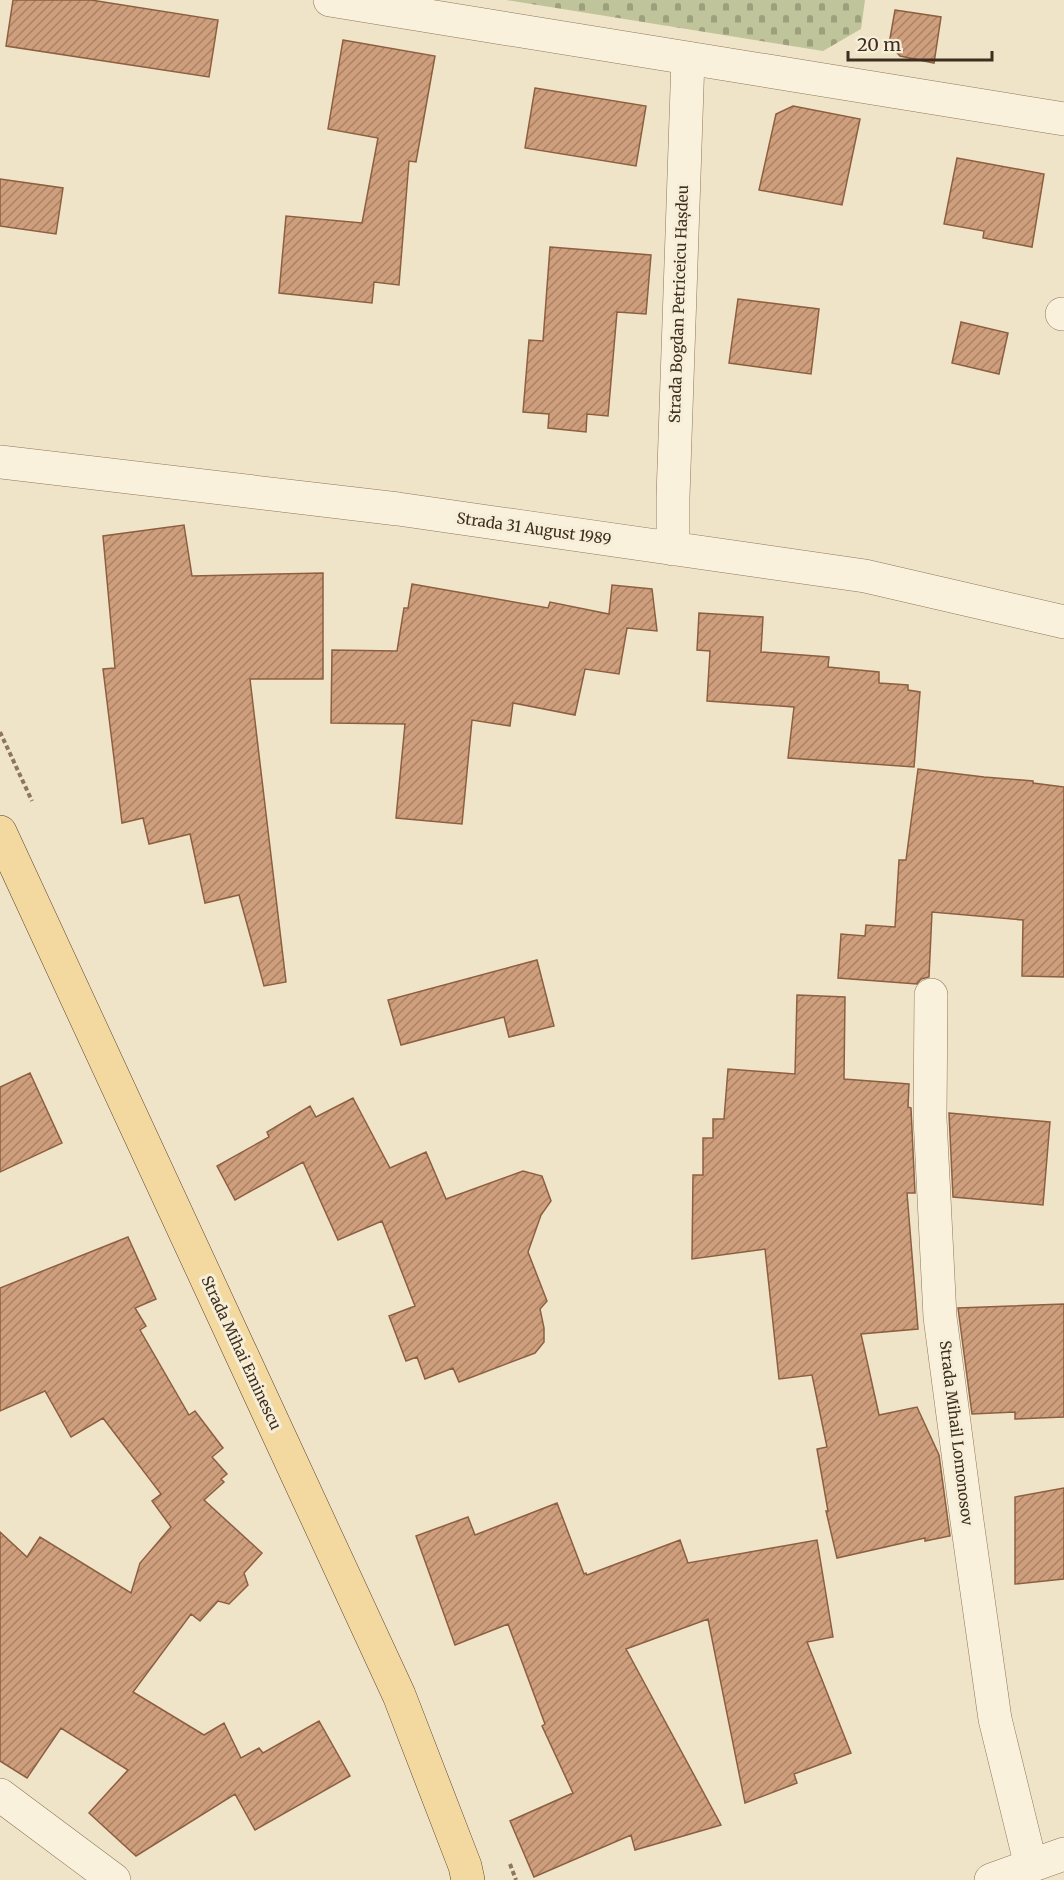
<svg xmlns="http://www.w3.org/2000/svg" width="1064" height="1880" font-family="Merriweather,serif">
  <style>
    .cemetery { fill: url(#cemetery-stones) }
    .building { fill: url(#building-hatch); stroke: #8d5f41; stroke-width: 1.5 }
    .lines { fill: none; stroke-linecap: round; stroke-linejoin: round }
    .minor-casing { stroke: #8d765c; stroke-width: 34 }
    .major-casing { stroke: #5b4430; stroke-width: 34 }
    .path { stroke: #8d765c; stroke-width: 4; stroke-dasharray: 4.5 3; stroke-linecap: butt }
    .minor { stroke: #faf1dc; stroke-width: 33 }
    .major { stroke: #f3d9a0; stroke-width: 33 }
    .labels { text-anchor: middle; stroke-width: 6; stroke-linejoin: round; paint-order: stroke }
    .street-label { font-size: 15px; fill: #3d2e20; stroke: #f7eed8 }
  </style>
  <defs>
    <pattern id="cemetery-stones" width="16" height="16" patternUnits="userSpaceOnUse" patternTransform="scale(1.5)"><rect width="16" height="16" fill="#bfc49a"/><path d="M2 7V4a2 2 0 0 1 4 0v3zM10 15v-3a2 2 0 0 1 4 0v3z" fill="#9ca07d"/></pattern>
    <pattern id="building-hatch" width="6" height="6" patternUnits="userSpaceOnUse" patternTransform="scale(1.5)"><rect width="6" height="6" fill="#cf9f7d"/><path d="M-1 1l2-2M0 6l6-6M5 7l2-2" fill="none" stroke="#a98266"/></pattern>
  </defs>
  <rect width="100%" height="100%" fill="#f0e4c8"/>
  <path class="cemetery" d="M 506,0 L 865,0 L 861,29 L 823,51 Z"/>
  <path class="building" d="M 13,0 L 91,0 L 218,20 L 209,77 L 6,46 Z
    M 895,10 L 941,17 L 934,63 L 900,56 L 889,44 Z
    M 343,40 L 435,56 L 416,162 L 409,161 L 399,285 L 374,282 L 372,303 L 279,293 L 286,216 L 362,223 L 378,138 L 328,129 Z
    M 535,88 L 646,106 L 636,166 L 525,148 Z
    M 793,106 L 860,119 L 842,205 L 759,190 L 776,114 Z
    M 957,158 L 1044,174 L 1032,247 L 983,238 L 984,231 L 944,224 Z
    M 0,179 L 63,188 L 56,234 L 0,226 Z
    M 550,247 L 651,255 L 646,314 L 617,312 L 608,416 L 587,414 L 586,432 L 548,428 L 549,414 L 523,412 L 529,340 L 543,341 Z
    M 738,299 L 819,309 L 811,374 L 729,363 Z
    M 961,322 L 1008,333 L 999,374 L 952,363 Z
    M 184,525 L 192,576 L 323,573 L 323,679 L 250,679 L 286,982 L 264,986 L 239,895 L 205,903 L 190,834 L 149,844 L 143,818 L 122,823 L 103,669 L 115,668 L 103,536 Z
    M 412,584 L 548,608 L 550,602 L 609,614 L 612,585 L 652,589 L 657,631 L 627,628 L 619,674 L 585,669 L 575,715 L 513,703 L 510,726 L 472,720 L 462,824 L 396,818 L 405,724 L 331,723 L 332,650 L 397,651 L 404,608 L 408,608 Z
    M 699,613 L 763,617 L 761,652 L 829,657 L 828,667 L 879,672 L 879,683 L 908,685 L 908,690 L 920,692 L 914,767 L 788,758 L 794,707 L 707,701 L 710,651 L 697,650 Z
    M 918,769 L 984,777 L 1033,781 L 1033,783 L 1064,787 L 1064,977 L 1022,976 L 1023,920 L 932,912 L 929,977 L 921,979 L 917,984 L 838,978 L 841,934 L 865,936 L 866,925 L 895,927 L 899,860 L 906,860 Z
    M 537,960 L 554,1026 L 509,1037 L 504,1017 L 401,1045 L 388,1000 Z
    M 797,995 L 845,997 L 844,1079 L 909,1084 L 908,1107 L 911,1108 L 915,1193 L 907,1193 L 918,1329 L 861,1334 L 879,1415 L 917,1407 L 939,1455 L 950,1536 L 925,1541 L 925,1538 L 837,1558 L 826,1511 L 828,1511 L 817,1449 L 827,1447 L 812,1375 L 779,1379 L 765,1249 L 692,1259 L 693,1175 L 703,1175 L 703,1138 L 713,1138 L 713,1119 L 724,1119 L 728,1069 L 795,1074 Z
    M 30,1073 L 62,1143 L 0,1172 L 0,1087 Z
    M 353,1098 L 390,1168 L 426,1152 L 446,1199 L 523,1171 L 542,1176 L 551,1201 L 541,1215 L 528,1252 L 547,1301 L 540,1309 L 544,1328 L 544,1342 L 535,1353 L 459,1382 L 453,1368 L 425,1379 L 417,1357 L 406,1361 L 389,1316 L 415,1306 L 382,1221 L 338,1240 L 303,1162 L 235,1200 L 217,1166 L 269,1137 L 267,1132 L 310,1106 L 316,1117 Z
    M 949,1113 L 1050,1122 L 1043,1205 L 953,1197 Z
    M 128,1237 L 156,1299 L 135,1308 L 146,1326 L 140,1330 L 189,1415 L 195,1411 L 223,1448 L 212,1457 L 227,1474 L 221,1479 L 224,1482 L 204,1500 L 262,1553 L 244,1573 L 248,1585 L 229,1604 L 218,1601 L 200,1621 L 191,1614 L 133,1692 L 204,1735 L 224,1723 L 241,1758 L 259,1748 L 263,1753 L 319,1721 L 350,1776 L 255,1830 L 235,1794 L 136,1856 L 89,1813 L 128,1770 L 61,1728 L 27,1778 L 0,1761 L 0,1532 L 27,1557 L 40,1537 L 131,1593 L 140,1563 L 171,1527 L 152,1501 L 161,1494 L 103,1418 L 71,1437 L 45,1391 L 0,1411 L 0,1288 Z
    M 1064,1304 L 1064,1417 L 1015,1419 L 1015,1412 L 972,1414 L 958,1308 Z
    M 1064,1488 L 1064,1579 L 1015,1584 L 1015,1497 Z
    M 557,1503 L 584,1574 L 586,1573 L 587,1575 L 680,1540 L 688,1563 L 817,1540 L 833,1637 L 807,1642 L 851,1753 L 794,1774 L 797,1783 L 745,1803 L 708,1619 L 626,1649 L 721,1825 L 635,1850 L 631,1835 L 534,1877 L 510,1821 L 573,1793 L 542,1726 L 545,1724 L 508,1624 L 455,1645 L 416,1536 L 468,1517 L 475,1535 Z"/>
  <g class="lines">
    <g class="minor-casing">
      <path id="minor" d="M 330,0 L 1064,119
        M 1062,314 L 1064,314
        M 0,462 L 398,509 L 865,576 L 1064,622
        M 673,549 L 673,497 L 688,59
        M 931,995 L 930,1118 L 940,1317 L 967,1521 L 995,1719 L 1031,1866
        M 0,1795 L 114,1880
        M 991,1880 L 1064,1854"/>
    </g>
    <g class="major-casing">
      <path id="major" d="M 0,832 L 399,1695 L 465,1866 L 468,1880"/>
    </g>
    <path class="path" d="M 0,732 L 32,801
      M 510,1864 L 516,1880"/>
    <use href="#minor" class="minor"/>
    <use href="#major" class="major"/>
  </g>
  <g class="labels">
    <g class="street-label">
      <text transform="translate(679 304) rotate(-88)" y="5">Strada Bogdan Petriceicu Hașdeu</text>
      <text transform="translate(534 529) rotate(8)" y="5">Strada 31 August 1989</text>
      <text transform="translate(241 1353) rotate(65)" y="5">Strada Mihai Eminescu</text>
      <text transform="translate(956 1433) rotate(83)" y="5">Strada Mihail Lomonosov</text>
    </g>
  </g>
  <path d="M848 51v9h144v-9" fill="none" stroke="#3d2e20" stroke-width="3"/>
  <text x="857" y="51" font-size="18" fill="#3d2e20" stroke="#f7eed8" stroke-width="4.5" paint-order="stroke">20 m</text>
</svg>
